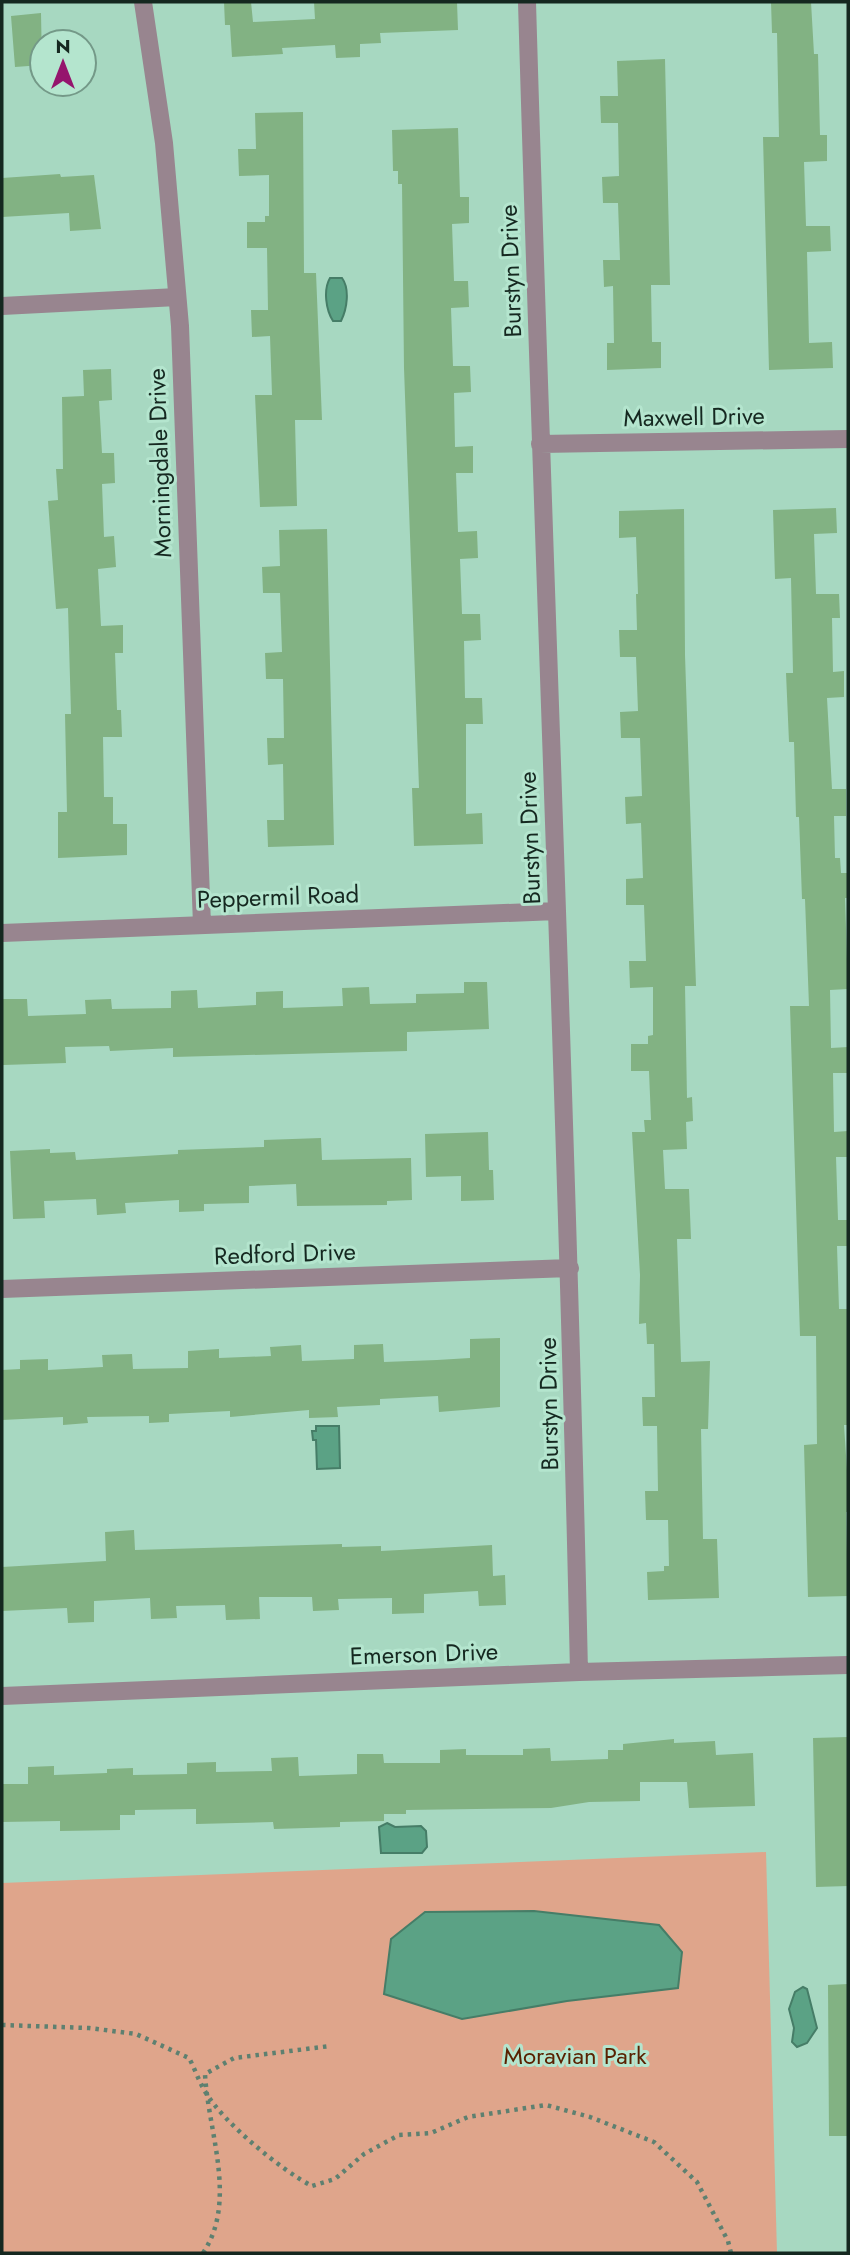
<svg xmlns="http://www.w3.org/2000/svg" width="850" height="2255" font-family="Jost,sans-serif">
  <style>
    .green { fill: #dfa58b }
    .water { fill: #5ba285; stroke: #467d67; stroke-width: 2 }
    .building { fill: #82b283 }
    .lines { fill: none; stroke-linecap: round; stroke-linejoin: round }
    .path { stroke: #5e8070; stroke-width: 4.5; stroke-dasharray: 3.5 5; stroke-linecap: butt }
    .minor { stroke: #98858f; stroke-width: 18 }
    .labels { text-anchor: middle; stroke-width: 6; stroke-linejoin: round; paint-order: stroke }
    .street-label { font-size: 24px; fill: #152820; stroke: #b4e5ce }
    .park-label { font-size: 24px; fill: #592101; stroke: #b4e5ce }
  </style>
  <rect width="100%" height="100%" fill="#a7d8c1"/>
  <path class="green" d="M 766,1852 L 777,2253 L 2,2253 L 2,1883 Z"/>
  <path class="water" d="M 330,278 L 342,278 C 350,289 347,309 341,321 L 333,321 C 326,310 323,290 330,278 Z
    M 316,1426 L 339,1426 L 340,1468 L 317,1469 L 316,1440 L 313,1440 L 312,1431 L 316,1431 Z
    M 387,1823 L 395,1827 L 421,1826 L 426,1831 L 427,1847 L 422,1853 L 381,1853 L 379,1827 Z
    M 425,1912 L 534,1911 L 659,1925 L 682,1952 L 678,1988 L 567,2001 L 462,2019 L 384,1994 L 391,1939 Z
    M 803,1987 L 807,1989 L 817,2028 L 807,2043 L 797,2047 L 792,2042 L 794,2028 L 789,2009 L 795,1992 Z"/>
  <path class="building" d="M 224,2 L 251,2 L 253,22 L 315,19 L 314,2 L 457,2 L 458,30 L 380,33 L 381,43 L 360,44 L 360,57 L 336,58 L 335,45 L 282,48 L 283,54 L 232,57 L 230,25 L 225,25 Z
    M 771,2 L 811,2 L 814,54 L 818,54 L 820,135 L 827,135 L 827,161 L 804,162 L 806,226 L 830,226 L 831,251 L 807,252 L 809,343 L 832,342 L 833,368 L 769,370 L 763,137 L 779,137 L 777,33 L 772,33 Z
    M 41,13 L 42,65 L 15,67 L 11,16 Z
    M 665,59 L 670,285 L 651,285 L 652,342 L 661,342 L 661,368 L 607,370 L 607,343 L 614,343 L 613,286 L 604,287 L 603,260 L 620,260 L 618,203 L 603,203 L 602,177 L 619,176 L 618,123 L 601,123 L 600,96 L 618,96 L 617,61 Z
    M 303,112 L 304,273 L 316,273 L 322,420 L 295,420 L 297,506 L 260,507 L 255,395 L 272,395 L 270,336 L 252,337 L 251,310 L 268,310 L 267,248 L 247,248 L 247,222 L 265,222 L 265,216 L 269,216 L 269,175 L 239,176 L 238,149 L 256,149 L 255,113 Z
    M 458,128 L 460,197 L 469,197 L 469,223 L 452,224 L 454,281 L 468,281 L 469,307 L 451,308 L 453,366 L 470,366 L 471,392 L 454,393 L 455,447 L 473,446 L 473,473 L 456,473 L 458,532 L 477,531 L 478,558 L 460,559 L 462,614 L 480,614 L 481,640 L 464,641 L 465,698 L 482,698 L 483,724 L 466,724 L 466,814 L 482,813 L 483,844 L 414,846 L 412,788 L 419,788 L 404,368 L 402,184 L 398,184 L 398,171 L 393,171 L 392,130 Z
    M 60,174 L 61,177 L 94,175 L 101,229 L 70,231 L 69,213 L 2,217 L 2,178 Z
    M 111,369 L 112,400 L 99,401 L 102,453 L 114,453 L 115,483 L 102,484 L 104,537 L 114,536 L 116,567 L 98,569 L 101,626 L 123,625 L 123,653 L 115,653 L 117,710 L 121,710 L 122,737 L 103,737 L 104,797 L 113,797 L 113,824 L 127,824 L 127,855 L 58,858 L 58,812 L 67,812 L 65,714 L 71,714 L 68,608 L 56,609 L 48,501 L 58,500 L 56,469 L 63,469 L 62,397 L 84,396 L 83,370 Z
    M 836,508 L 837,533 L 814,534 L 816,594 L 839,594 L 840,618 L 832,618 L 833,672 L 844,671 L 844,697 L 827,698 L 832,789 L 846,789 L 846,816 L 834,816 L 835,858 L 840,858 L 841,873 L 848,873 L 848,898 L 845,898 L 848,989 L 830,990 L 831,1048 L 848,1047 L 848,1073 L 833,1073 L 834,1132 L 848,1131 L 848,1157 L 836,1157 L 838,1220 L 848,1220 L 848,1246 L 837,1246 L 839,1309 L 848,1309 L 848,1425 L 844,1425 L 848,1486 L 848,1512 L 846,1512 L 848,1596 L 808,1597 L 804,1445 L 817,1444 L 816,1336 L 800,1336 L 790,1006 L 809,1006 L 805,899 L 802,899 L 799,817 L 796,817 L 794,742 L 789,742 L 786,673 L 793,673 L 791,578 L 775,579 L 773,510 Z
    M 684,509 L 685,655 L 696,986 L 685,986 L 687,1098 L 692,1097 L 693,1121 L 686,1122 L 687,1149 L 663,1150 L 665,1189 L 689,1189 L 691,1239 L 677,1239 L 681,1362 L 710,1361 L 708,1429 L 701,1429 L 703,1539 L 717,1539 L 719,1598 L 648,1600 L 647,1572 L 664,1571 L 664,1566 L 669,1566 L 668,1520 L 646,1520 L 645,1491 L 658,1491 L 657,1426 L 643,1426 L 642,1397 L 655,1397 L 654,1344 L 647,1344 L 646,1323 L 639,1324 L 640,1275 L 632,1132 L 645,1132 L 644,1120 L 651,1120 L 649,1071 L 631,1071 L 631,1044 L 648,1044 L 648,1036 L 653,1035 L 653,987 L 630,988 L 629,961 L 646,961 L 644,905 L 626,905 L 626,879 L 643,878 L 641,823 L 626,824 L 625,797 L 642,796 L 640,738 L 621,738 L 620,712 L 638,711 L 636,657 L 620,657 L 619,630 L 637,630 L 636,594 L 638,594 L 636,537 L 619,538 L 619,511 Z
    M 327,529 L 334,845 L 268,847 L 267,820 L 284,820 L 283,764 L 268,765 L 267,738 L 284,738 L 283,679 L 266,679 L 265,653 L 282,652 L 280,593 L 263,593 L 262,567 L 280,566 L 279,530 Z
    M 464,982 L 487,982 L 489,1029 L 407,1032 L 407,1051 L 173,1057 L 173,1048 L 110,1051 L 109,1046 L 65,1047 L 66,1063 L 3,1065 L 2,999 L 27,999 L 28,1016 L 86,1014 L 85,1000 L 111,999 L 112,1009 L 171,1008 L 171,991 L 197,990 L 198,1008 L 256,1005 L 256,992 L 283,991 L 283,1008 L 343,1006 L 342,988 L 369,987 L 370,1004 L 416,1003 L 416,994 L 464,993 Z
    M 488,1132 L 489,1170 L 493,1170 L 494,1200 L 461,1201 L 461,1176 L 426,1177 L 425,1134 Z
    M 321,1138 L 322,1160 L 411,1158 L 412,1200 L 387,1201 L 387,1205 L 297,1206 L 296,1184 L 249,1186 L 249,1203 L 204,1204 L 204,1211 L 179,1212 L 179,1200 L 125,1203 L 126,1213 L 97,1215 L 96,1199 L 44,1201 L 45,1218 L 13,1219 L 10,1151 L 50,1149 L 50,1153 L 75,1152 L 76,1160 L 178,1154 L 178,1150 L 264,1147 L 264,1140 Z
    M 500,1338 L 500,1407 L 439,1412 L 438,1396 L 380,1399 L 380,1405 L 337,1407 L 338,1417 L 309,1418 L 309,1410 L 230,1417 L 230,1411 L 169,1414 L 169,1422 L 149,1423 L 149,1416 L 87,1417 L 88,1423 L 63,1425 L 63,1417 L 2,1420 L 2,1370 L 20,1369 L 20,1360 L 48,1359 L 48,1370 L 103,1367 L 102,1355 L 132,1354 L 133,1369 L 188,1368 L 188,1351 L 219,1349 L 219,1358 L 271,1356 L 270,1347 L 301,1345 L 302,1361 L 354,1359 L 354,1345 L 383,1344 L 384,1362 L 437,1360 L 470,1358 L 470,1339 Z
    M 134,1530 L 135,1550 L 342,1544 L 342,1547 L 381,1546 L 381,1551 L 492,1545 L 493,1576 L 505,1575 L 506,1605 L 479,1606 L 478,1591 L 424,1594 L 424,1613 L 392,1614 L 392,1598 L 338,1599 L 339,1610 L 313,1611 L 312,1597 L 259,1597 L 260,1619 L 226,1620 L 225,1605 L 176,1606 L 177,1618 L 151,1619 L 150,1598 L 94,1601 L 94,1622 L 68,1623 L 67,1608 L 2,1611 L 2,1567 L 106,1561 L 105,1532 Z
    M 848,1737 L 848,1886 L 816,1887 L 813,1738 Z
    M 674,1739 L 674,1743 L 715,1741 L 716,1755 L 753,1753 L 755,1806 L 689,1808 L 687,1782 L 640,1782 L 640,1801 L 589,1802 L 551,1808 L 406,1810 L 406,1814 L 384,1814 L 384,1821 L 340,1822 L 340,1827 L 274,1829 L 273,1822 L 196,1824 L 196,1809 L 135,1810 L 135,1815 L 120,1815 L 120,1830 L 60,1831 L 60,1821 L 2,1822 L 2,1784 L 28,1784 L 28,1767 L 54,1766 L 54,1775 L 107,1773 L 107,1769 L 133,1768 L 133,1775 L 187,1774 L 187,1763 L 216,1762 L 216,1772 L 272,1771 L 271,1758 L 298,1757 L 299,1776 L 357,1774 L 357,1754 L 383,1754 L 384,1763 L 440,1763 L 440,1750 L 466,1749 L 466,1755 L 523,1755 L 523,1749 L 550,1748 L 551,1761 L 608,1759 L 608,1750 L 623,1750 L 623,1744 Z
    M 848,1984 L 848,2136 L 829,2136 L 828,1985 Z"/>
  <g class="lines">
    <path class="path" d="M 2,2025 L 89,2028 L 136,2034 L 189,2058 C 195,2069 199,2082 206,2093 C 224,2123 281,2170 312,2186 L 335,2179 L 364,2154 L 399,2135 L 431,2133 L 468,2117 L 546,2105 L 590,2117 L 654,2142 L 697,2182 L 728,2241 L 731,2253
      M 203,2253 C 238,2201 208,2132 205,2074 L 234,2058 L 330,2046"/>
    <path class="minor" d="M 143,2 L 164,143 L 180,326 L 202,925
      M 527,2 C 543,558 567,1115 579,1672
      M 2,306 L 177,297
      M 540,444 L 848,439
      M 2,933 L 557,911
      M 2,1289 L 570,1268
      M 2,1696 L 579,1672 L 848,1665"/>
  </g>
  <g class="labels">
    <g class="street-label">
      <text transform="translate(511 271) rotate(-92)" y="8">Burstyn Drive</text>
      <text transform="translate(694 417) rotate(-1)" y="8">Maxwell Drive</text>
      <text transform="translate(160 463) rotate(-92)" y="8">Morningdale Drive</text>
      <text transform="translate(530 838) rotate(-92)" y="8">Burstyn Drive</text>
      <text transform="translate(278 897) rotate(-2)" y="8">Peppermil Road</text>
      <text transform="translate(285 1254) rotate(-2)" y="8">Redford Drive</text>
      <text transform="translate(549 1404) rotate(-91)" y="8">Burstyn Drive</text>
      <text transform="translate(424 1654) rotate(-2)" y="8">Emerson Drive</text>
    </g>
    <g class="park-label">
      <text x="575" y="2064">Moravian Park</text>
    </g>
  </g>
  <rect width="850" height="2255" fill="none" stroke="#152820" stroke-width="7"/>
  <g transform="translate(63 63)"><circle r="33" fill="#b4e5ce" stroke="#749988" stroke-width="2"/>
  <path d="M0-5L12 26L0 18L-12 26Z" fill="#95156d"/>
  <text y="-10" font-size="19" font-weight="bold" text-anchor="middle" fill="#152820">N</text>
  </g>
</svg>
